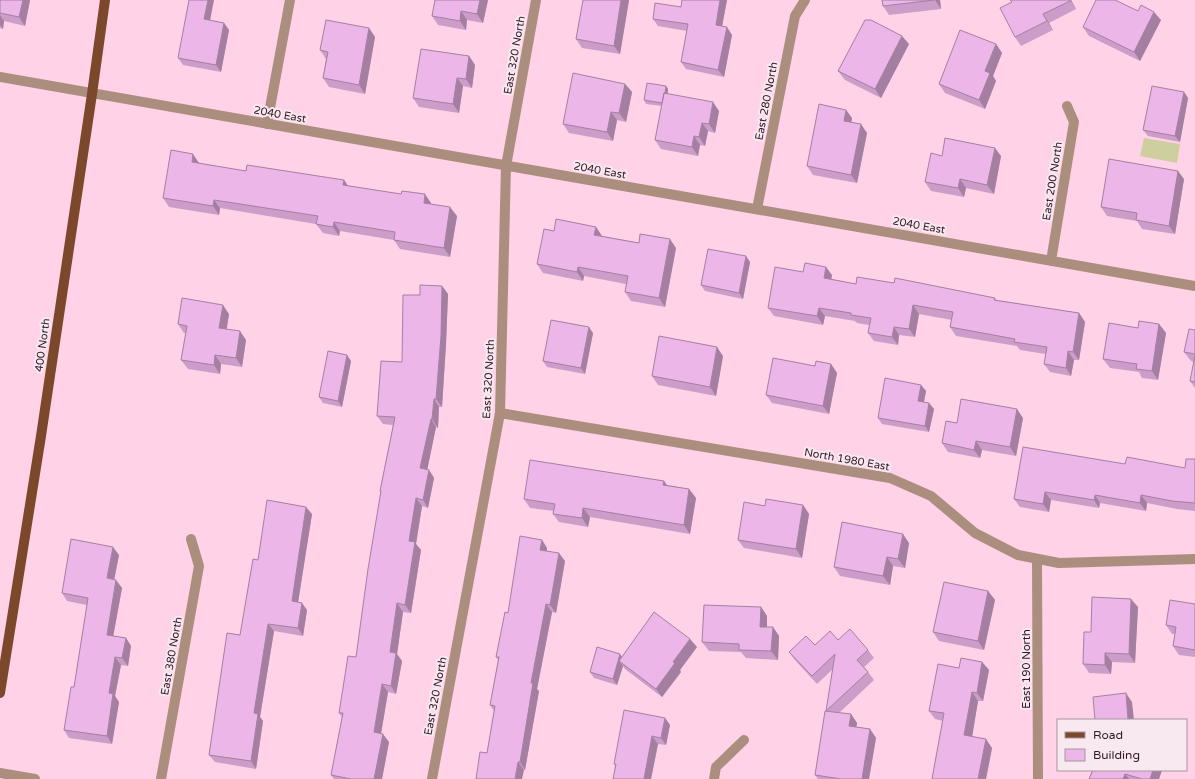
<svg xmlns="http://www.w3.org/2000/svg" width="1195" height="779" font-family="'Varela Round',sans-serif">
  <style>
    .green { fill: #cecf9f }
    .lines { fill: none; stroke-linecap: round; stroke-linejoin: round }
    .minor { stroke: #ac8e7e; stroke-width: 10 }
    .major { stroke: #7b482c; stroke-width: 10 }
    .wall { fill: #cb9dc8 }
    .shaded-wall { fill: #a57fa2 }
    .building { fill: #ecb6e8; stroke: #a57fa2 }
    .labels { text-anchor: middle; stroke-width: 4; stroke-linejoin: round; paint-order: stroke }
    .street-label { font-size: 11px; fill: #321825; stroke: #f8e9f0 }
  </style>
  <rect width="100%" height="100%" fill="#ffd2e7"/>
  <path class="green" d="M 1144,138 L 1180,144 L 1177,163 L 1140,156 Z"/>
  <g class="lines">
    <path class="minor" d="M 0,77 L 1195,286
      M 267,124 L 290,0
      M 757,209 L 795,16 L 805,0
      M 1051,261 L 1074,122 L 1067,106
      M 500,413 L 890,478 L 931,496 L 975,533 L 1018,555 L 1059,563 L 1195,559
      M 1037,559 L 1038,779
      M 0,773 L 35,779
      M 161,779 L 199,566 L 191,539
      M 432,779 L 500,413 L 506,166 L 536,0
      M 714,779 L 716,767 L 744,740"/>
    <path class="major" d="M 0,693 L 41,436 L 92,94 L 105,0"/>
  </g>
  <path class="wall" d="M 0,0 L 30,0 L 25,26 L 4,21 L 3,29 L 0,28 Z
    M 435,0 L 488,0 L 483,23 L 467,20 L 466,30 L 438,25 L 432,16 Z
    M 583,0 L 629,0 L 620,54 L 582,48 L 576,39 Z
    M 682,0 L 727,0 L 722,26 L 732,35 L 724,77 L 686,69 L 681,62 L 687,31 L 658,26 L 653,19 L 681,7 Z
    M 882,0 L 940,0 L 941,9 L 889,15 L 883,6 Z
    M 1010,0 L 1071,0 L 1076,9 L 1049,23 L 1053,30 L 1021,46 L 1015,37 L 1012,2 Z
    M 1138,11 L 1161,20 L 1140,61 L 1089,36 L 1083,27 Z
    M 210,21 L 224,23 L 229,30 L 221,72 L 183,65 L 178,58 Z
    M 369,28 L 375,37 L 365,94 L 329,87 L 323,78 L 326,59 L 320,50 Z
    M 909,44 L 881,98 L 845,80 L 838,71 Z
    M 996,44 L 1002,53 L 993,76 L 996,81 L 985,109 L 945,93 L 939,84 Z
    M 469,56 L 475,65 L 472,88 L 463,86 L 459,113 L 419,107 L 413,98 Z
    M 625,84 L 632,92 L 626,122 L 617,120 L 613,141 L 569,133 L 563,124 Z
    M 666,86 L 668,89 L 668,94 L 719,111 L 715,133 L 708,131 L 705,146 L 700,145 L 698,156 L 661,149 L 655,140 L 662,106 L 646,104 L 644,100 Z
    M 1184,92 L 1188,98 L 1180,142 L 1148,136 L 1143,130 Z
    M 846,110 L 852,118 L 851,122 L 867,133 L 857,183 L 813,175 L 807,166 Z
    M 942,156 L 1001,156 L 994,194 L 966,188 L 964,197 L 931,191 L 925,182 Z
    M 199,163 L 199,164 L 246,171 L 344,180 L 348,186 L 431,203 L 431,204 L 457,216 L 450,257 L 400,249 L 394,240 L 340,231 L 339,236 L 323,233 L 316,224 L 220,208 L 219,215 L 169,207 L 163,198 Z
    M 1184,179 L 1175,234 L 1142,229 L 1137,221 L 1107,216 L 1101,207 Z
    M 596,227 L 602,236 L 639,243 L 676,248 L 665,307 L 631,301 L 625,292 L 626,284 L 584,276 L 583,281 L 543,273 L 537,264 L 554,231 Z
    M 750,262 L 743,299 L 705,291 L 701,285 Z
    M 803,272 L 832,275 L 831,279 L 856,284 L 894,283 L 995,298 L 996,300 L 1079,313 L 1085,322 L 1079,360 L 1074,360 L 1071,376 L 1050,372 L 1044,364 L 1046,354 L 1020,350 L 1017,346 L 956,336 L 950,327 L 952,320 L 919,314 L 915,337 L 899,335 L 898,345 L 874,341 L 868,333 L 869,325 L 857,323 L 855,321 L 825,316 L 823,325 L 774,316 L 768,308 Z
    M 442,286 L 448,294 L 446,344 L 442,407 L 439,407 L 438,428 L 436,427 L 427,470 L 429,470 L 434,478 L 428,508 L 422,506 L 416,544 L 421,550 L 411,613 L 403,612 L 397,654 L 402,661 L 396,694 L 388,692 L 381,733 L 389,742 L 382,779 L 334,779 L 331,775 L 342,717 L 339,713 L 356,657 L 381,493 L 380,491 L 393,425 L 383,424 L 377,416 L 402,362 L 420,295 Z
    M 229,314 L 227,329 L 246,340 L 242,367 L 221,364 L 220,374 L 188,369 L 181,360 L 186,333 L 184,333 L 178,324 Z
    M 1159,324 L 1166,333 L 1158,380 L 1142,378 L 1139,372 L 1110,368 L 1103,359 L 1138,328 Z
    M 1195,330 L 1195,388 L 1190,381 L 1194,362 L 1191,361 L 1184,352 Z
    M 593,333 L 585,374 L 547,367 L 543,361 Z
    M 723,356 L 716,396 L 658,385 L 652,376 Z
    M 351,361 L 342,407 L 323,403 L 319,397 Z
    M 831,364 L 837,373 L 829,414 L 772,403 L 766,395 L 815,366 Z
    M 921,385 L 926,391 L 924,402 L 929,403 L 934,409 L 929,432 L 882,424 L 878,418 Z
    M 1023,418 L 1016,456 L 982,450 L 980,458 L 948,452 L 942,443 L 957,423 Z
    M 1195,459 L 1195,511 L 1177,509 L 1147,503 L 1146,511 L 1100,503 L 1099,508 L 1051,500 L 1049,512 L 1020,507 L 1014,499 L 1125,464 L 1185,468 Z
    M 664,481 L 667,485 L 689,489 L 696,498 L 690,534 L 590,517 L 588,527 L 559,522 L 553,514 L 554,511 L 530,508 L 524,499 Z
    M 803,505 L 809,514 L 802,558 L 744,548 L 738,540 L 765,506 Z
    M 312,514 L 298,602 L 307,610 L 303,636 L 274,631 L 260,717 L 263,721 L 256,769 L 215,762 L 209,755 L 240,635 L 258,560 Z
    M 542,540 L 547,548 L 547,551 L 565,561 L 556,613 L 552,612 L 537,689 L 539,691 L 525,770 L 487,753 L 494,711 L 490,705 L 498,660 L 496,657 L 508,613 Z
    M 909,543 L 905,568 L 893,566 L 890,585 L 840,576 L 834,567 Z
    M 119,555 L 114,579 L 122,588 L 113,636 L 126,638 L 131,646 L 128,666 L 121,665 L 115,696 L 119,702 L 112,744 L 69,738 L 64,730 L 74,687 L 87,605 L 67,601 L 62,593 Z
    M 988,591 L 995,600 L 984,650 L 939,641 L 933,632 Z
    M 1195,604 L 1195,657 L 1179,655 L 1173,646 L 1175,634 L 1172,634 L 1166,625 Z
    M 761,607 L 767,616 L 767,627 L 773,627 L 779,636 L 778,660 L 746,658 L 741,652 L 709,651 L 702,642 Z
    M 1138,607 L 1135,663 L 1112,662 L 1111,674 L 1089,673 L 1083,664 L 1091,632 Z
    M 838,640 L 868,650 L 874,658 L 864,667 L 868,672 L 874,680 L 839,713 L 851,714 L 857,723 L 856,727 L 870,729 L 876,738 L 869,779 L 818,779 L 815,775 L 833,669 L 817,684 L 795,660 L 789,652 Z
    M 697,647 L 680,670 L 681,672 L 662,697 L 625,669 L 623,666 L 617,685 L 594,678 L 590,672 L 622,656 Z
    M 982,662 L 989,670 L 983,701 L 978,701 L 972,736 L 992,748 L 986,779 L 932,779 L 943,721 L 935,719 L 929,711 L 959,668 Z
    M 665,718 L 670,725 L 666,745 L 658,744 L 651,779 L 613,779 L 615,766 L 614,764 Z
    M 1092,770 L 1162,770 L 1159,779 L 1089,779 Z"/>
  <path class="shaded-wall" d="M 23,0 L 30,0 L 25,26 L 19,17 Z
    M 208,0 L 214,0 L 209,26 L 204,19 Z
    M 480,0 L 488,0 L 483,23 L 477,14 Z
    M 621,0 L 629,0 L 620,54 L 614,46 Z
    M 720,0 L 727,0 L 721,32 L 716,25 Z
    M 935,0 L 940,0 L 941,9 Z
    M 1070,0 L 1071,0 L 1076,9 Z
    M 461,11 L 467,20 L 466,30 L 460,21 Z
    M 1154,12 L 1161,20 L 1140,61 L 1134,52 Z
    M 1043,14 L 1049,23 L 1053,30 L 1047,21 Z
    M 0,15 L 4,21 L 3,29 L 0,25 Z
    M 224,23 L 229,30 L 221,72 L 216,65 Z
    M 727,27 L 732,35 L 724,77 L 718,70 Z
    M 369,28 L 375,37 L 365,94 L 359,85 Z
    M 902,36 L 909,44 L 881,98 L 875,89 Z
    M 996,44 L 1002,53 L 993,76 L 996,81 L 985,109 L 979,100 L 985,71 Z
    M 469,56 L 475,65 L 472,88 L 466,79 Z
    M 457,78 L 463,86 L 459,113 L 453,104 Z
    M 625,84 L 632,92 L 626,122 L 619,113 Z
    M 666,86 L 668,89 L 666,106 L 664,103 Z
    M 1184,92 L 1188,98 L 1180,142 L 1175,136 Z
    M 713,102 L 719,111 L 715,133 L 709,124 Z
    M 846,110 L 852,118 L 850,130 L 844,121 Z
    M 611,112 L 617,120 L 613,141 L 607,132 Z
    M 702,123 L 708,131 L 705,146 L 699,137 Z
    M 861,124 L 867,133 L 857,183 L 851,175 Z
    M 694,136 L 700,145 L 698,156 L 692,147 Z
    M 995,148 L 1001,156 L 994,194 L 987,185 Z
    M 193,154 L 199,163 L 198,171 L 192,162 Z
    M 1178,171 L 1184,179 L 1175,234 L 1169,226 Z
    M 960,179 L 966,188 L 964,197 L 958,188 Z
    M 344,180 L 350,189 L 343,185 Z
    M 425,194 L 431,203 L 430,212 L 424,203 Z
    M 214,200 L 220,208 L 219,215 L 213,206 Z
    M 450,207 L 457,216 L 450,257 L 444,248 Z
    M 334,222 L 340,231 L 339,236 L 333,227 Z
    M 596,227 L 602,236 L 594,235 Z
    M 670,239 L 676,248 L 665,307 L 659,298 Z
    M 746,256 L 750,262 L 743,299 L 739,293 Z
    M 578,267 L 584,276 L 583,281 L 577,272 Z
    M 826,267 L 832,275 L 830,287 L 824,278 Z
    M 442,286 L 448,294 L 446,344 L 442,407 L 436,399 Z
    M 223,305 L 229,314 L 225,337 L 219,328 Z
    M 913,305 L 919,314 L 915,337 L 909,329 Z
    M 819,308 L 825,316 L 823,325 L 817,316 Z
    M 1079,313 L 1085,322 L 1079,360 L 1073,352 Z
    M 1159,324 L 1166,333 L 1158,380 L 1152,371 Z
    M 589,327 L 593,333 L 585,374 L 581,368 Z
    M 894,327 L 899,335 L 898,345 L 892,337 Z
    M 240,331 L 246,340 L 242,367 L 236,358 Z
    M 717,347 L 723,356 L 716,396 L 710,387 Z
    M 1068,351 L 1074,360 L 1071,376 L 1066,368 Z
    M 215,355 L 221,364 L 220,374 L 214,365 Z
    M 347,355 L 351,361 L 342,407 L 338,401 Z
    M 831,364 L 837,373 L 829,414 L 823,406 Z
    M 921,385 L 926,391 L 923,407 L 918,401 Z
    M 434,399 L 439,407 L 438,428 L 432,419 Z
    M 929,403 L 934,409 L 929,432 L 925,426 Z
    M 1017,409 L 1023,418 L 1016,456 L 1010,447 Z
    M 431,419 L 436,427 L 426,476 L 420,468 Z
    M 976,441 L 982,450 L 980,458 L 974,450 Z
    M 429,470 L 434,478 L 428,508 L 423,500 Z
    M 664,481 L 670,490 L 663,485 Z
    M 689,489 L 696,498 L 690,534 L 684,525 Z
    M 1045,492 L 1051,500 L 1049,512 L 1043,504 Z
    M 1095,495 L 1100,503 L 1099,508 L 1094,500 Z
    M 1141,495 L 1147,503 L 1146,511 L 1140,503 Z
    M 416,498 L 422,506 L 416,544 L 421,550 L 411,613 L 405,605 L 409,541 Z
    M 803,505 L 809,514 L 802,558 L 796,549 Z
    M 306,507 L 312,514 L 297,609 L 292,601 Z
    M 583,508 L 590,517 L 588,527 L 582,518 Z
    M 903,534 L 909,543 L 905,568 L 898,559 Z
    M 542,540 L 547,548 L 545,558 L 540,550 Z
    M 113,547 L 119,555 L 113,586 L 107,578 Z
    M 559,553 L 565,561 L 556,613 L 550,605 Z
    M 887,557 L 893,566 L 890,585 L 883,576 Z
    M 116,580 L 122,588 L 112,643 L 107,635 Z
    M 988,591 L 995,600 L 984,650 L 978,641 Z
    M 1131,599 L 1138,607 L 1135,663 L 1129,654 Z
    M 302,603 L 307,610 L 303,636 L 298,628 Z
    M 397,603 L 403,612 L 397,654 L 402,661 L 396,694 L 391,686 L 390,652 Z
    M 546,604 L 552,612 L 537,689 L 539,691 L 525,770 L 520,762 L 531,683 Z
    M 761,607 L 767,616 L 767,636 L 760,627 Z
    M 268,624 L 274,631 L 260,717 L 263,721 L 256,769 L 251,761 L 254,713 Z
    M 773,627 L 779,636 L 778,660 L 771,651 Z
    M 126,638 L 131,646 L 128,666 L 122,658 Z
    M 690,639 L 697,647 L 680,670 L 681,672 L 662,697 L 656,689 L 673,662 Z
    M 1105,653 L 1112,662 L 1111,674 L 1105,665 Z
    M 620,654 L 624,660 L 619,661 L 623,666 L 617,685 L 613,679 Z
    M 115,657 L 121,665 L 115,696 L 119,702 L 112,744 L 107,736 L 109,693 Z
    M 982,662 L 989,670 L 983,701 L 977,693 Z
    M 382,684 L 388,692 L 380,740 L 374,732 Z
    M 972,692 L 978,701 L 971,744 L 964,735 Z
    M 1126,693 L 1132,702 L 1134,720 L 1128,720 Z
    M 851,714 L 857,723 L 855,735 L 849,726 Z
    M 665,718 L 670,725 L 666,745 L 661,738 Z
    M 870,729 L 876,738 L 869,779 L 862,779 Z
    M 383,734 L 389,742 L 382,779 L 374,779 Z
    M 652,736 L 658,744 L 651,779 L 644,779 Z
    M 986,739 L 992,748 L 986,779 L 978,779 Z
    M 518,762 L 524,770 L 522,779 L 515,779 Z
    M 1153,770 L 1162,770 L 1159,779 L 1150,779 Z
    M 1125,774 L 1129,779 L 1123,779 Z"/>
  <path class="building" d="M 0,0 L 23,0 L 19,17 L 0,13 Z
    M 189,0 L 208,0 L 204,19 L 224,23 L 216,65 L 178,58 Z
    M 435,0 L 480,0 L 477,14 L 461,11 L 460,21 L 432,16 Z
    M 583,0 L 621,0 L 614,46 L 576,39 Z
    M 682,0 L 720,0 L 716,25 L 727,27 L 718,70 L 681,62 L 688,24 L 653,19 L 655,3 L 681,7 Z
    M 882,0 L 934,0 L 883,6 Z
    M 1010,0 L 1070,0 L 1070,1 L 1043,14 L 1047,21 L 1015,37 L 1000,8 L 1012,2 Z
    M 1096,0 L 1115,0 L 1138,11 L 1141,5 L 1154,12 L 1134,52 L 1083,27 Z
    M 326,20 L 369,28 L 359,85 L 323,78 L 328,52 L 320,50 Z
    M 865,20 L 871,20 L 902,36 L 875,89 L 838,71 Z
    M 960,30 L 996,44 L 985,71 L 990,73 L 979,100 L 939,84 Z
    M 421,49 L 469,56 L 466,79 L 457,78 L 453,104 L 413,98 Z
    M 573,73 L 625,84 L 619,113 L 611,112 L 607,132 L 563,124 Z
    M 647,83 L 666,86 L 665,93 L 664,93 L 662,103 L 644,100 Z
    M 1152,86 L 1184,92 L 1175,136 L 1143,130 Z
    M 664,93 L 713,102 L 709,124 L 702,123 L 699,137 L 694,136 L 692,147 L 655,140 Z
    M 819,104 L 846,110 L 844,121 L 861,124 L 851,175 L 807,166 Z
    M 945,138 L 995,148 L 987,185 L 960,179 L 958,188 L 925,182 L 931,153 L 942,156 Z
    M 171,150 L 193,154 L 192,162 L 246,171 L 247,165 L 344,180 L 343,185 L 401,194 L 402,191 L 425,194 L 424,203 L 450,207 L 444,248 L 394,240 L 395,232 L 334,222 L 333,227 L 316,224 L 318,216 L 214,200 L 213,206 L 163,198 Z
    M 1109,159 L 1178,171 L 1169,226 L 1136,220 L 1137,213 L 1101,207 Z
    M 556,219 L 596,227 L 594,235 L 639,243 L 640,234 L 670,239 L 659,298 L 625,292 L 628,276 L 578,267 L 577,272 L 537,264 L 544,229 L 554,231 Z
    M 708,249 L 746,256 L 739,293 L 701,285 Z
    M 805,263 L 826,267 L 824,278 L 856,284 L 857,277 L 894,283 L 895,278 L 995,298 L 994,300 L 1079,313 L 1073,352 L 1068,351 L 1066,368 L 1044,364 L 1047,347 L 1014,342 L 1015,339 L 950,327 L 953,312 L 913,305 L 909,329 L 894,327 L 892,337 L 868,333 L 871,318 L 851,315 L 851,313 L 819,308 L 817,316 L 768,308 L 775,267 L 803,272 Z
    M 420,285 L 442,286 L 441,336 L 436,399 L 434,399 L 432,419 L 431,419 L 420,468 L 429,470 L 423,500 L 416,498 L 409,541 L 415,542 L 405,605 L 397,603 L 390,652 L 396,653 L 391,686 L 382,684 L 374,732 L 383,734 L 374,779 L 351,779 L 331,775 L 343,713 L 339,713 L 348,656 L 356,657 L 368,569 L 381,491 L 380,491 L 395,417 L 377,416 L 381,361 L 402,362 L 403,295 L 420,295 Z
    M 182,298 L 223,305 L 219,328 L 240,331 L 236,358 L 215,355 L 214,365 L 181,360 L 187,326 L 178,324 Z
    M 551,320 L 589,327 L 581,368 L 543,361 Z
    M 1139,321 L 1159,324 L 1152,371 L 1136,369 L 1137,364 L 1103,359 L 1109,323 L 1138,328 Z
    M 1189,329 L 1195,330 L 1195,354 L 1184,352 Z
    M 659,336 L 717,347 L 710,387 L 652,376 Z
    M 328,351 L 347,355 L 338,401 L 319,397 Z
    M 1195,355 L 1195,382 L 1190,381 Z
    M 773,358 L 815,366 L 816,361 L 831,364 L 823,406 L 766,395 Z
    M 885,378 L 921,385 L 918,401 L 929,403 L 925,426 L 878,418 Z
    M 961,399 L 1017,409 L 1010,447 L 976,441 L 974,450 L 942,443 L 946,421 L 957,423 Z
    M 1023,447 L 1125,464 L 1127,457 L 1185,468 L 1186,459 L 1195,459 L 1195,503 L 1172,501 L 1141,495 L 1140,503 L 1095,495 L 1094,500 L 1045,492 L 1043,504 L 1014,499 Z
    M 530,460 L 664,481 L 663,485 L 689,489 L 684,525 L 583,508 L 582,518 L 553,514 L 555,504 L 524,499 Z
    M 766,499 L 803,505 L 796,549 L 738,540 L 744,502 L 765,506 Z
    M 267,500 L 306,507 L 292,601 L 302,603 L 298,628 L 268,624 L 254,713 L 258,714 L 251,761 L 209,755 L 227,633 L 240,635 L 253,559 L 258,560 Z
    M 842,522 L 903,534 L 898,559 L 887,557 L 883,576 L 834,567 Z
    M 520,536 L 542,540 L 540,550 L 559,553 L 550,605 L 546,604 L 531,683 L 533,683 L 520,762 L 518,762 L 515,779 L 476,779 L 480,752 L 487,753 L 495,706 L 490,705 L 499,657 L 496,657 L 505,612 L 508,613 Z
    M 71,539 L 113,547 L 107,578 L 116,580 L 107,635 L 126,638 L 122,658 L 115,657 L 109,693 L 113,694 L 107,736 L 64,730 L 71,687 L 74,687 L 88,598 L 62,593 Z
    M 944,582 L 988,591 L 978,641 L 933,632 Z
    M 1092,597 L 1131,599 L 1129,654 L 1105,653 L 1105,665 L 1083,664 L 1084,632 L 1091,632 Z
    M 1170,600 L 1195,604 L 1195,650 L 1173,646 L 1176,627 L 1166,625 Z
    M 704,605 L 761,607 L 760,627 L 773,627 L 771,651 L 739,650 L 739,644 L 702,642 Z
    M 654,612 L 690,639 L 673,662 L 675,663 L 656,689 L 619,661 Z
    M 850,629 L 868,650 L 857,660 L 868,672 L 826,711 L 835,654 L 812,676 L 789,652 L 806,636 L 815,645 L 830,631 L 838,640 Z
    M 597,647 L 620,654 L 613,679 L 590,672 Z
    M 961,658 L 982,662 L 977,693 L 972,692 L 964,735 L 986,739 L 978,779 L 932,779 L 944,713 L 929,711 L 938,664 L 959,668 Z
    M 1126,693 L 1128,720 L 1095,720 L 1093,697 Z
    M 624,710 L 665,718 L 661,738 L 652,736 L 644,779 L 613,779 L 616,764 L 614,764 Z
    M 825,711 L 851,714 L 849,726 L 870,729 L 862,779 L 841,779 L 815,775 Z
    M 1093,770 L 1153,770 L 1150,779 L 1142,779 L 1125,774 L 1123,779 L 1089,779 Z"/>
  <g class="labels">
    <g class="street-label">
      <text transform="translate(514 55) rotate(-80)" y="4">East 320 North</text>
      <text transform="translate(766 101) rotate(-79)" y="4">East 280 North</text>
      <text transform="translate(280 114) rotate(10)" y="4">2040 East</text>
      <text transform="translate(600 170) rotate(10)" y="4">2040 East</text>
      <text transform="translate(1052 181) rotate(-81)" y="4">East 200 North</text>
      <text transform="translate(919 225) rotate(10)" y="4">2040 East</text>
      <text transform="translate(42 345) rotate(-82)" y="4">400 North</text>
      <text transform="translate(488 379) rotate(-87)" y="4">East 320 North</text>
      <text transform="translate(847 459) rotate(10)" y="4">North 1980 East</text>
      <text transform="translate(171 656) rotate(-80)" y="4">East 380 North</text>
      <text transform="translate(1026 669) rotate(-90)" y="4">East 190 North</text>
      <text transform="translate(435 696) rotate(-79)" y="4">East 320 North</text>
    </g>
  </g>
  <rect x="1057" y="719" width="130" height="52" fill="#f8e9f0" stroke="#a9959f"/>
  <rect x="1065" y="732" width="20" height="6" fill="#7b482c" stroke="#a9959f"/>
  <text x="1093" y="739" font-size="12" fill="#321825">Road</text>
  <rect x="1065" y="749" width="20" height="12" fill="#ecb6e8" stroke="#a9959f"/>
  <text x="1093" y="759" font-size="12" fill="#321825">Building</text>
</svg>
